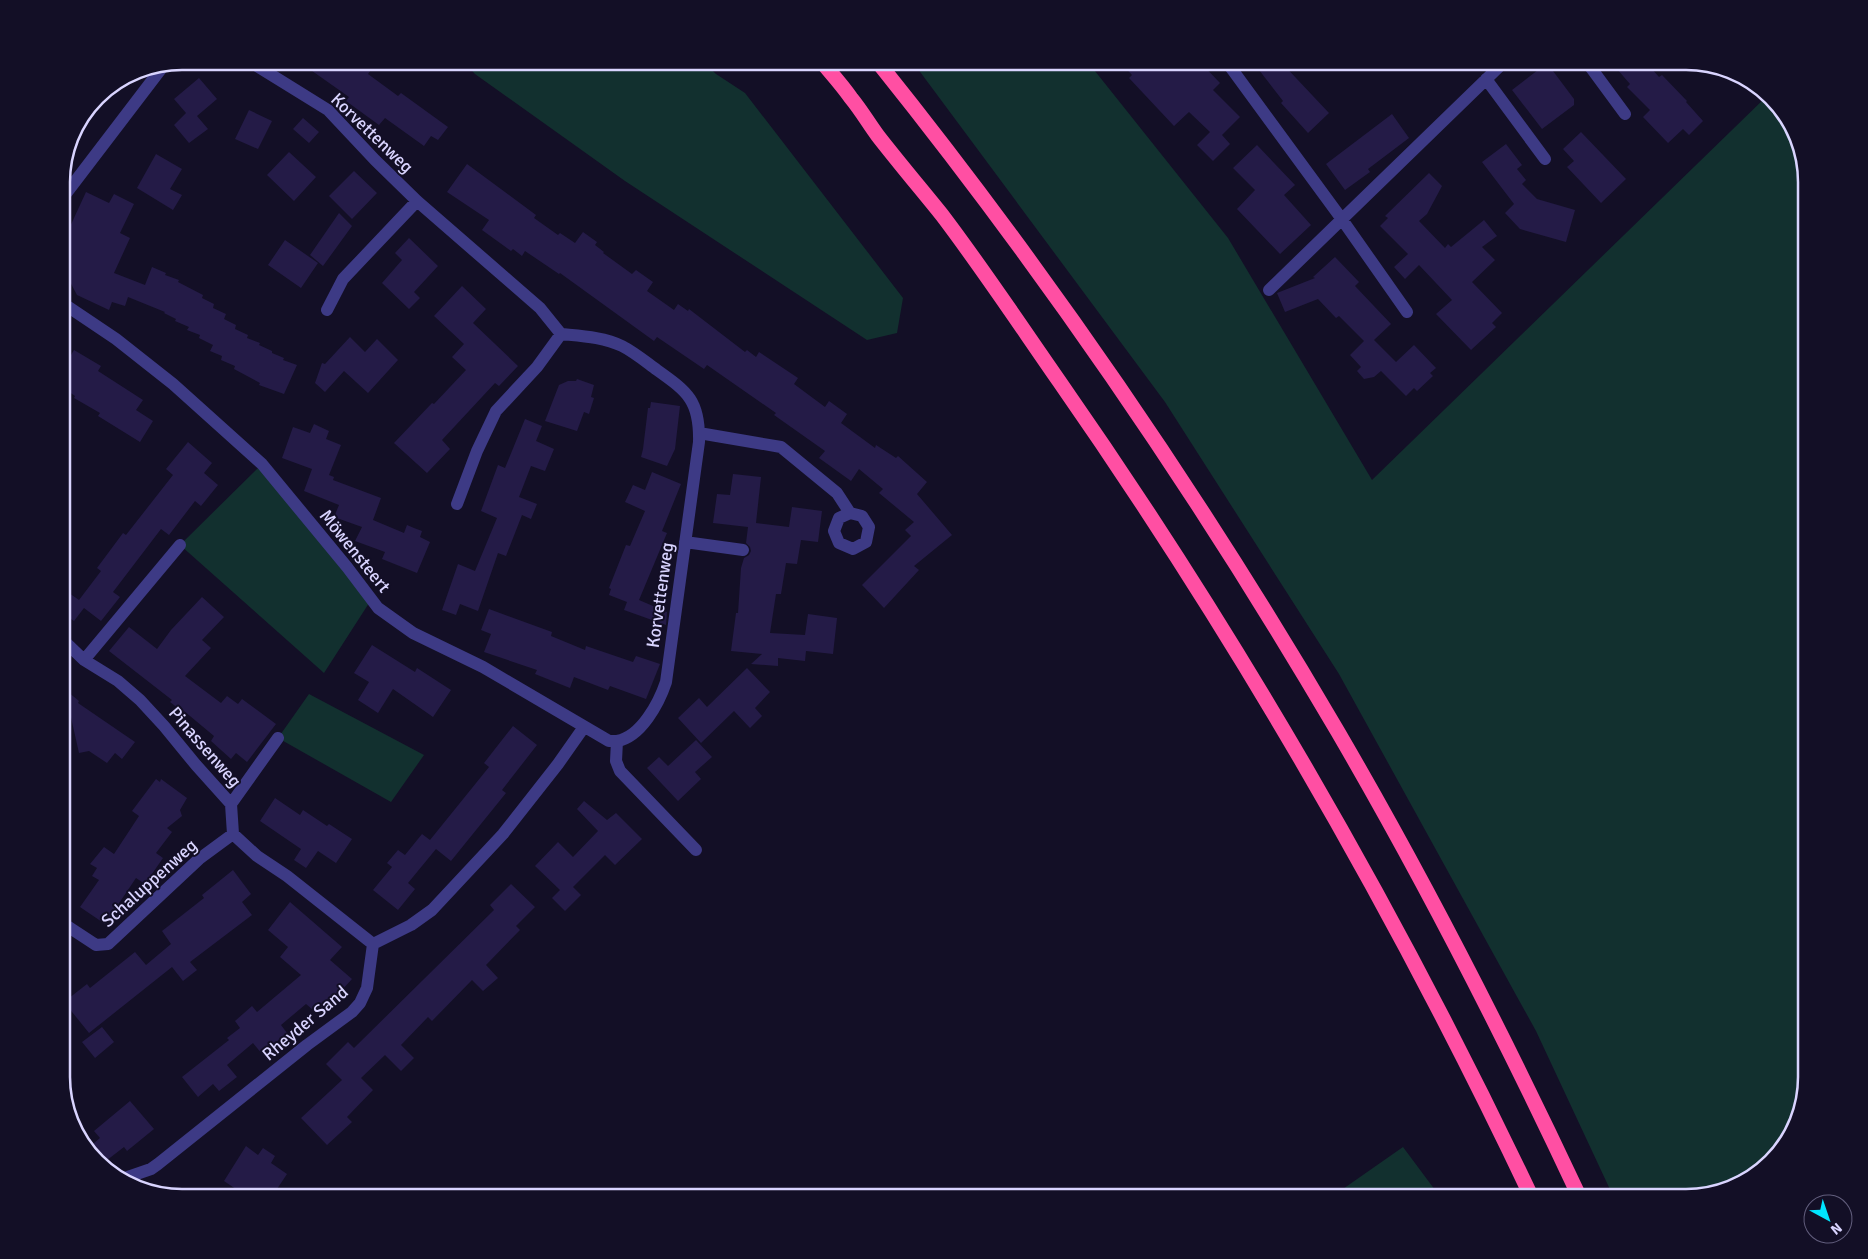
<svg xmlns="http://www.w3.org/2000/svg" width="1868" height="1259" font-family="Signika,sans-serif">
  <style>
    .green { fill: #12302f }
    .building { fill: #241b47 }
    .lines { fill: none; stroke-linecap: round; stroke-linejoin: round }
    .minor { stroke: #3d3a85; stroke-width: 12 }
    .highway { stroke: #ff4fa3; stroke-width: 15 }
    .labels { text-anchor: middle; stroke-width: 4; stroke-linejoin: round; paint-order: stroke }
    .street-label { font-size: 18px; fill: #d9d4ff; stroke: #130f26 }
    .rim { fill: none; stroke: #d9d4ff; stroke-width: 2.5 }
  </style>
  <rect width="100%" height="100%" fill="#130f26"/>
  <path class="green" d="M 463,61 L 703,61 L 716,74 L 745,93 L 903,298 L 897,333 L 867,340 L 625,181 L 475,74 Z
    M 912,61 L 1087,61 L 1228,238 L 1372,480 L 1767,96 L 1791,122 L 1807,182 L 1807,1077 L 1786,1144 L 1740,1185 L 1686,1198 L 1614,1198 L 1536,1031 L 1339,674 L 1165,402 Z
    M 262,464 L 371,600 L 324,673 L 180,545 Z
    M 309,694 L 424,755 L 391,802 L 278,738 Z
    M 1403,1147 L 1441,1198 L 1330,1198 Z"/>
  <path class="building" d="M 298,61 L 365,61 L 373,67 L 368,74 L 398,96 L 401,93 L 448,127 L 438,140 L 431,136 L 424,146 L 385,118 L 379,125 L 346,101 L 349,97 Z
    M 1119,61 L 1199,61 L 1220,83 L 1213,90 L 1240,117 L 1222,135 L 1230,144 L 1213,161 L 1197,145 L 1210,132 L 1189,112 L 1174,126 L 1129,78 L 1132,75 Z
    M 1252,61 L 1280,61 L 1329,113 L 1308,133 L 1281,103 L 1283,101 Z
    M 1610,61 L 1645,61 L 1659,77 L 1662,75 L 1687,101 L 1686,102 L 1703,121 L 1689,135 L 1683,129 L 1668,143 L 1643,117 L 1650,110 L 1627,87 L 1630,84 Z
    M 1547,63 L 1574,99 L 1574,105 L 1542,129 L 1512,90 Z
    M 199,78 L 217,99 L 197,116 L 208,129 L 189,143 L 174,125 L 186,113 L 174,99 Z
    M 249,110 L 272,121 L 258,149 L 235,139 Z
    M 1392,114 L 1409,138 L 1368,169 L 1370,172 L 1345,190 L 1326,164 Z
    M 303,118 L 319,132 L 309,143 L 293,129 Z
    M 1581,132 L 1626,179 L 1601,203 L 1567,167 L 1574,161 L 1563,149 Z
    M 1506,144 L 1522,165 L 1517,169 L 1526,180 L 1522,184 L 1537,199 L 1575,210 L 1566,242 L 1520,229 L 1505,213 L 1514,204 L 1482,162 Z
    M 1257,145 L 1295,185 L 1284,195 L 1311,225 L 1280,254 L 1237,209 L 1255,190 L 1233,168 Z
    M 289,152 L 316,177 L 294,201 L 267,175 Z
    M 156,154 L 182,169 L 170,189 L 182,195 L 173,210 L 137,188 Z
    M 467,164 L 536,215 L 534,218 L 558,235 L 560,233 L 575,243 L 583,232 L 597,242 L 595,245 L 604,252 L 603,253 L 632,274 L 636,270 L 653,282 L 647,291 L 674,310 L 678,304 L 688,311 L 689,309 L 745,352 L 747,350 L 756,357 L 759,352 L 798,378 L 794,384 L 825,407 L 829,401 L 847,414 L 841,423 L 875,448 L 876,445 L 896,458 L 898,456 L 927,482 L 917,494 L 952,535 L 914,566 L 919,570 L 884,608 L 862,585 L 911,536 L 905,530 L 914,522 L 879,493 L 883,489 L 859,469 L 851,481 L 819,458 L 825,451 L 774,415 L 776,413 L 707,365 L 704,369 L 657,337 L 654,341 L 560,273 L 559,274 L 525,251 L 522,256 L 513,249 L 511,251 L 482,230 L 489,220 L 447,192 Z
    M 354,171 L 377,193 L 352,219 L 329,196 Z
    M 1429,173 L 1442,186 L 1427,214 L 1419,221 L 1445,248 L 1448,244 L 1451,247 L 1484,220 L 1497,236 L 1482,247 L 1495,260 L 1472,282 L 1502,313 L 1492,323 L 1496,327 L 1471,350 L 1436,314 L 1452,300 L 1419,265 L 1405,279 L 1394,267 L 1408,254 L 1380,226 L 1388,218 L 1385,216 Z
    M 86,192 L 109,203 L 114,194 L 134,204 L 120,233 L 130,238 L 114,273 L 145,285 L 152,267 L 166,273 L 165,275 L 179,280 L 178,282 L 203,295 L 202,298 L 214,304 L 213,308 L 226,314 L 224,319 L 236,325 L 235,329 L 248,335 L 247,338 L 260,343 L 259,345 L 272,351 L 272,353 L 284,358 L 283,360 L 297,365 L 284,394 L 259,385 L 260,383 L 234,369 L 235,366 L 221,360 L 222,356 L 210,351 L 213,345 L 199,338 L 200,335 L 187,330 L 189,327 L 175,321 L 176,319 L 164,313 L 165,312 L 128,297 L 125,306 L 112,302 L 109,310 L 77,295 L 68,278 L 62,280 L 62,244 Z
    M 339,213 L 352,226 L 323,266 L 310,255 Z
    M 409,238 L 438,266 L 414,292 L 420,298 L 409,309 L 382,283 L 402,260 L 395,253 Z
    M 285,240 L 318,263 L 301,288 L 268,265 Z
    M 1335,257 L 1359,282 L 1355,286 L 1391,324 L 1374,340 L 1396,362 L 1414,345 L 1436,368 L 1430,373 L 1433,376 L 1417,391 L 1414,388 L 1406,396 L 1381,371 L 1374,377 L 1364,379 L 1357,371 L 1361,367 L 1350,355 L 1364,341 L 1339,316 L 1336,318 L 1318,299 L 1285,312 L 1277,293 L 1315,278 L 1313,277 Z
    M 462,286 L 486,309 L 473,323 L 518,366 L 499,386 L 495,383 L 442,440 L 450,449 L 427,473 L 394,443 L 432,403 L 434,404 L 466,370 L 452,357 L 464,344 L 434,316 Z
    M 350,337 L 365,352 L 377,339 L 398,360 L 368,393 L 344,371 L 325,392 L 315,383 L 322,363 L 325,364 Z
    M 74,350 L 101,366 L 98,371 L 143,400 L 136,410 L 153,421 L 140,442 L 98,416 L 100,413 L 74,398 L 75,396 L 62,387 L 62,370 Z
    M 577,379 L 594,385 L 591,397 L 594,398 L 589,414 L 584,412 L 577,431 L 545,421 L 559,385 L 568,381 L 576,381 Z
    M 651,402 L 680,406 L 675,449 L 667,466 L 641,457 L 643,449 L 648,408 L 650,408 Z
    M 525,419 L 542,426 L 536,441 L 554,449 L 545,471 L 531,466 L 519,497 L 537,504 L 531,519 L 522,515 L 506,556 L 498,553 L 478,611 L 460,604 L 456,615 L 442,610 L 458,564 L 475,571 L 497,518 L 481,511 L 498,465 L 505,468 Z
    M 314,424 L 329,431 L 326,439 L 341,445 L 329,475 L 334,477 L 333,480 L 381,498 L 373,520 L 404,533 L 407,525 L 414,528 L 422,531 L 420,537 L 430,542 L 417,573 L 382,559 L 385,552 L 355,541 L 362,527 L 334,517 L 339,505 L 304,491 L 312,469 L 282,458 L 293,427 L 310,433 Z
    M 188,442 L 212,463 L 204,473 L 218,485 L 201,506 L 195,501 L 169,535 L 161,529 L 113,592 L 120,597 L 101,621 L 84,608 L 74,621 L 62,613 L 62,603 L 69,593 L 79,600 L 101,571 L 97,568 L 123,533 L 126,535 L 173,475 L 166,469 Z
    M 652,472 L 681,484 L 662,531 L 667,533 L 639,600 L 667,612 L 666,625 L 624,610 L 627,602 L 609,595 L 611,589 L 609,588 L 626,545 L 630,546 L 645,511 L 625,502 L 633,485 L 645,490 Z
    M 733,474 L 761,477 L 756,523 L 789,527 L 792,507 L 822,511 L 818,542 L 801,540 L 797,564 L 786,563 L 781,594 L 776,594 L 770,633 L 805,635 L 808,614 L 837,618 L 833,654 L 806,651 L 805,661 L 778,658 L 778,666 L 751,664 L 762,654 L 731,651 L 736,613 L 738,613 L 741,568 L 744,558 L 749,555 L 751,551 L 750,547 L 746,543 L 748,527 L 713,523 L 717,494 L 730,495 Z
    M 202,597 L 224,617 L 202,640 L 211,648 L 185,676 L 221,703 L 227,696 L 238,704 L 242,699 L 276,724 L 247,762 L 236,753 L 231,759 L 211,741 L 214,736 L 184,711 L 183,712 L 170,702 L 172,700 L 109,651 L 129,627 L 157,649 L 171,630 Z
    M 489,609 L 552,632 L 551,636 L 585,650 L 586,646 L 633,662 L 636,656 L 660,664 L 646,699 L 610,686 L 608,690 L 574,677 L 570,688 L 535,674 L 537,670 L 484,652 L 491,634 L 481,630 Z
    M 372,645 L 415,672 L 417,668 L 451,690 L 433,717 L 393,689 L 378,713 L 358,700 L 369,682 L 354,673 Z
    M 747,668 L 770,692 L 755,708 L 762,716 L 750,728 L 734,711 L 701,743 L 678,718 L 699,698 L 707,707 Z
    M 62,687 L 79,701 L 78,703 L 135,742 L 122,759 L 115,753 L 107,763 L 89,751 L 79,753 L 70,713 L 62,725 Z
    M 513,726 L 537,745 L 502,790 L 506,793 L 451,861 L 436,849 L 408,883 L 415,889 L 398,910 L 373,890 L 392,867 L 387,863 L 398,850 L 405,855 L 422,834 L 430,840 L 489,767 L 484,763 Z
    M 696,740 L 712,757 L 695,772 L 701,779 L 678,801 L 647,768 L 659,757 L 668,766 Z
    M 156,779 L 160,782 L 161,779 L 187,798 L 180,810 L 182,816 L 167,828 L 172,832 L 156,853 L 163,858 L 145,884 L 136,878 L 105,924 L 80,907 L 99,880 L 92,876 L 97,868 L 90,864 L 104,847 L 114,854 L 139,816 L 132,811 Z
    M 275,798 L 300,815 L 303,810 L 327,826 L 329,824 L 352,839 L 336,863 L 318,851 L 306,868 L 294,860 L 301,849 L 260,821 Z
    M 584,801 L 607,820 L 616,813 L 642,839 L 615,865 L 605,855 L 573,887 L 581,895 L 565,911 L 552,898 L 560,890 L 535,866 L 558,842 L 573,857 L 598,831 L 577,809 Z
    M 233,870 L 251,894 L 242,902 L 252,915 L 190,962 L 197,970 L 183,981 L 172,967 L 89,1033 L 64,1002 L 87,984 L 90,988 L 135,952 L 146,965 L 171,944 L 162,931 L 204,898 L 202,895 Z
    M 511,884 L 535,907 L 516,926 L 520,930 L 486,965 L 498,978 L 483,991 L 472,980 L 432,1021 L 428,1017 L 401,1045 L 414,1058 L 401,1071 L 385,1055 L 361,1078 L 373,1090 L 347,1117 L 352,1122 L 327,1145 L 301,1118 L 342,1080 L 326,1064 L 348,1042 L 354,1048 L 494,910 L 490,905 Z
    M 290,902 L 342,947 L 330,960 L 352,979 L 319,1015 L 306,1004 L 281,1025 L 287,1033 L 262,1054 L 253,1043 L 227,1065 L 237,1077 L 219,1091 L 213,1084 L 198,1097 L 182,1077 L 229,1040 L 227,1038 L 240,1028 L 235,1021 L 252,1006 L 257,1012 L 301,975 L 280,957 L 288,947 L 268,930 Z
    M 102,1027 L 114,1042 L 95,1058 L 82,1042 Z
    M 130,1101 L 154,1129 L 127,1151 L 124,1147 L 102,1164 L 88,1148 L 100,1138 L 94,1131 Z
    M 246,1146 L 258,1155 L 263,1148 L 275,1156 L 271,1163 L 287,1174 L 271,1198 L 249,1198 L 224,1181 Z"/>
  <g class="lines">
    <path class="minor" d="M 249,61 L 328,110 L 375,160 L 417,201 L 540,308 L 561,334 C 581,336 604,337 622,346 C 634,352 646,362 657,370 C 688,392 700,401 699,442 L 666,682 C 659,703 641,737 617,741
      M 1226,61 L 1341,218 L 1407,312
      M 1586,61 L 1625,114
      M 1486,79 L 1545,159
      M 61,200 L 164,65
      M 1269,290 L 1505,61
      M 61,302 L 116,339 L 173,384 L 262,464 L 347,567 L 378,608 L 413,633 L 483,667 L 609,741 L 617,741 L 616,761 L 620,771 L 696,850
      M 327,310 L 343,279 L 417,201
      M 699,433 L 781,447 L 837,493 L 850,513 L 862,516 L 869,527 L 866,542 L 853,549 L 839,543 L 834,531 L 839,518 L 850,513
      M 457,504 L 477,451 L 496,411 L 537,367 L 561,334
      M 685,542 L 743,550
      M 61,638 L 84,660 L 118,681 L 140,700 L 164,726 L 196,765 L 231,804 L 233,834 L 257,856 L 287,876 L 373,944
      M 84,660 L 180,545
      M 231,804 L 278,738
      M 61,922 L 96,945 L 108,944 L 199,859 L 233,834
      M 122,1179 L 151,1169 L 158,1164 L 307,1045 L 352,1012 L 360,1003 L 367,988 L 373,944 L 411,925 L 432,910 L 503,834 L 558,764 L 584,727"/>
    <path class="highway" d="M 821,61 C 831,73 842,85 851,98 C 861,110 869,124 878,136 C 899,163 921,189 942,215 C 983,269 1020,325 1059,381 C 1239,639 1397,913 1532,1198
      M 877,61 C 1047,273 1201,498 1338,732 C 1426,883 1506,1040 1580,1198"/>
  </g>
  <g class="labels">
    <g class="street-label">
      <text transform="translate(372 133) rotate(44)" y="6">Korvettenweg</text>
      <text transform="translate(355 551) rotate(51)" y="6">Möwensteert</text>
      <text transform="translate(660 595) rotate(-82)" y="6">Korvettenweg</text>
      <text transform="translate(205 747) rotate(49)" y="6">Pinassenweg</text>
      <text transform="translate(149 883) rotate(-42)" y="6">Schaluppenweg</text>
      <text transform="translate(305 1023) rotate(-40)" y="6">Rheyder Sand</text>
    </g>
  </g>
  <path d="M0 0H1868V1259H0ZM182 70H1686A112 112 0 0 1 1798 182V1077A112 112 0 0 1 1686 1189H182A112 112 0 0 1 70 1077V182A112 112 0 0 1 182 70Z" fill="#130f26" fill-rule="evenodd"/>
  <path class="rim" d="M182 70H1686A112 112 0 0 1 1798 182V1077A112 112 0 0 1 1686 1189H182A112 112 0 0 1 70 1077V182A112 112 0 0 1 182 70Z"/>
  <g transform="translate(1828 1219) rotate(140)"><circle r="24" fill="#130f26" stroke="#625e7d"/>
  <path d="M0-4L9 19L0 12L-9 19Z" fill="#00e5ff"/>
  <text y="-8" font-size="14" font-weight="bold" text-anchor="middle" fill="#d9d4ff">N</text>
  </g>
</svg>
